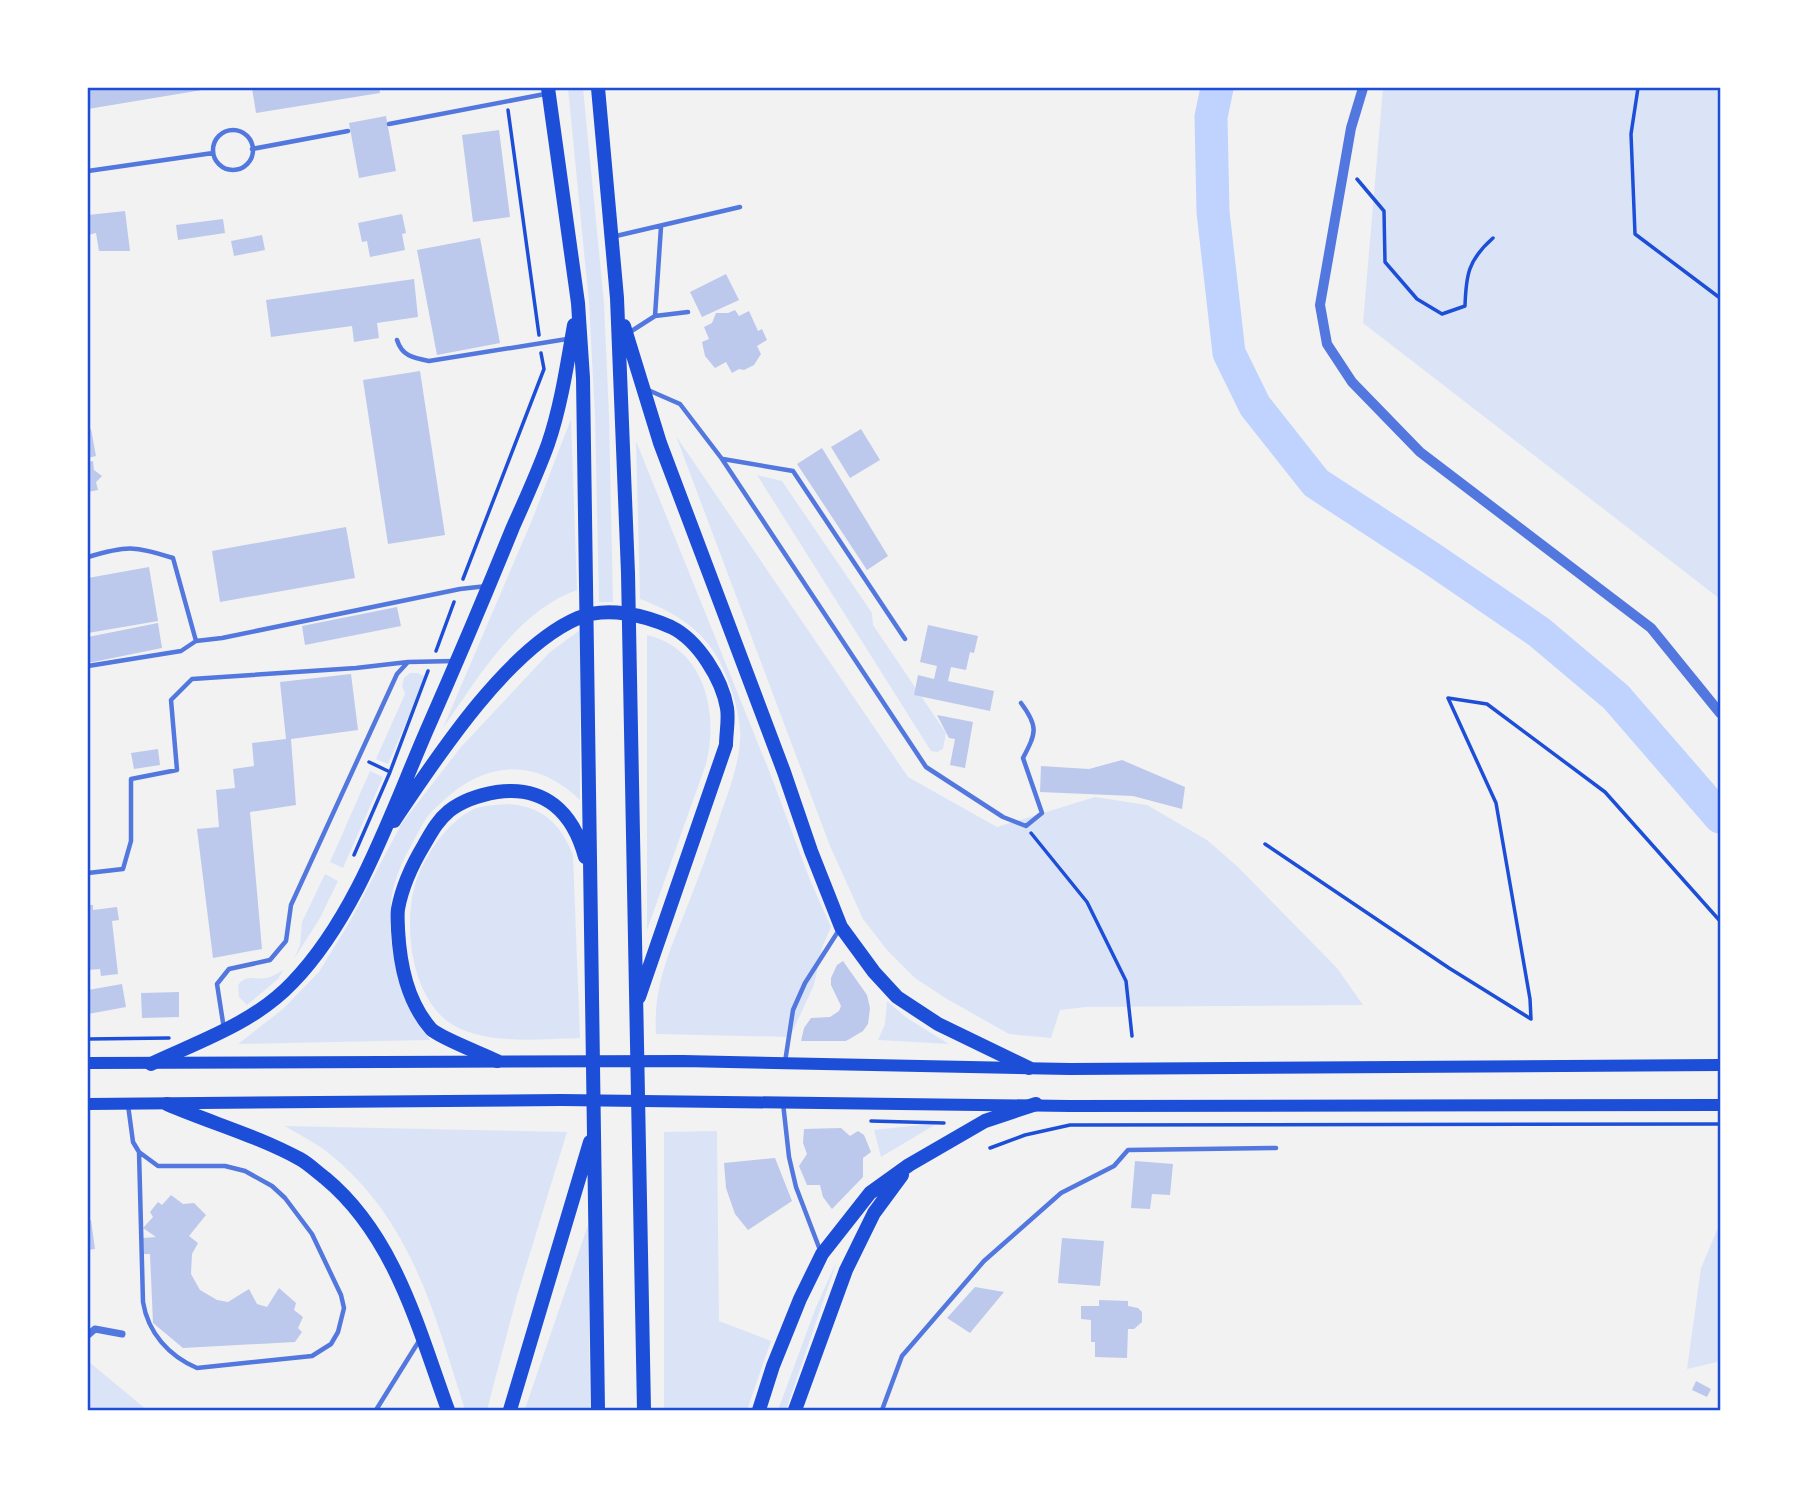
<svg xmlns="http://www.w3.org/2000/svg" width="1808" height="1498" font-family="Quicksand,sans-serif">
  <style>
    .green { fill: #dbe4f7 }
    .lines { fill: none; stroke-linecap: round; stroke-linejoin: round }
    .river { stroke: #bfd3fe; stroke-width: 33 }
    .building { fill: #bdc9ec }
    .path { stroke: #1d4ed8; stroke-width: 3.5 }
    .service { stroke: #5277de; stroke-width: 4.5 }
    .minor { stroke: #5277de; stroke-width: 7 }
    .tertiary { stroke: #5277de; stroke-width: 10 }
    .secondary { stroke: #1d4ed8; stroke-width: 12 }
    .primary { stroke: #1d4ed8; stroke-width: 14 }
    .neatline { fill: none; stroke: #1d4ed8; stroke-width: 2.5 }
  </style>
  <rect width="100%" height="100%" fill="#f2f2f2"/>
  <path class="green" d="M 568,88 L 583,88 L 604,303 L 609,416 L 613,602 L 599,602 L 595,416 L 589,303 Z
    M 1383,88 L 1720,88 L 1720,599 L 1363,323 Z
    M 571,419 L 577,590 C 516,612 478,678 443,728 L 532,520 Z
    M 676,436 L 908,777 L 997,827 L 1095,797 L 1147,805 L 1207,840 L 1238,867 L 1337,968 L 1363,1005 L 1086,1007 L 1060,1010 L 1051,1038 L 1009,1034 L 947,999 L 915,978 L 887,950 L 863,919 L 830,846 Z
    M 636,441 L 770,773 L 810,880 L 831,927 L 822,948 L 814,985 L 790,1037 L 656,1034 C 653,986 670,950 687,907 C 700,874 712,841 723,807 C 731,786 742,752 740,730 C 739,712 733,694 727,678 C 711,635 682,615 640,599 Z
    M 757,475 L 782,481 L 872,613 L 873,625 L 946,733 L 943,749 L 937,752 L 931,751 Z
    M 580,630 L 580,800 C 537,758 486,760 443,801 C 438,806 432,810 428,816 C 422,824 417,835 412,844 C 402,861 392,884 391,904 C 387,962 403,991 430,1040 L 238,1044 L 283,1009 L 319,972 L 349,923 L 402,823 L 461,747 L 550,652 Z
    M 647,635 C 705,648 719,713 706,764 L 647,930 Z
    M 410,673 L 418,673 L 426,677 L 388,764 L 376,759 L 405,694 L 402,686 L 404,678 Z
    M 370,771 L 383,777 L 343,868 L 330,862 Z
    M 508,804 C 542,806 561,824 573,855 L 580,1038 C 542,1039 499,1044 463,1030 C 413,1011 402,931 415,885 C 423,858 446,823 472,810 C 482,805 497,805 508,804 Z
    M 325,874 L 338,881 L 320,918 L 294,959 L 300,945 L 302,922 Z
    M 283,970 L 278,979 L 247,1005 L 239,997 L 238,985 C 247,974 253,980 266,978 C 272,977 278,973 283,970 Z
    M 887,1001 L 907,1018 L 949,1044 L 878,1040 L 885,1024 Z
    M 938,1123 L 881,1157 L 874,1130 Z
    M 285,1126 L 567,1132 L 517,1296 L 487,1410 L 465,1410 C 434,1312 411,1218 326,1151 C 314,1142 298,1134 285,1126 Z
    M 717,1131 L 719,1321 L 771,1341 L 747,1410 L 664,1410 L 664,1132 Z
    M 1720,1223 L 1720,1351 L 1717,1362 L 1687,1369 L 1701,1268 Z
    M 588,1225 L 590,1410 L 524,1410 L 525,1409 Z
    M 837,1261 L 786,1410 L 778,1410 L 816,1307 Z
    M 88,1361 L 147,1410 L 88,1410 Z"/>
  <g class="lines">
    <path class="river" d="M 1217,88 L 1211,117 L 1213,212 L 1229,353 L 1255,406 L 1316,483 L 1431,558 L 1539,632 L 1616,697 L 1720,817"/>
  </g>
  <path class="building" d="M 88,88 L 208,88 L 208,89 L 88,109 Z
    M 252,88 L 379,88 L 380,93 L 256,113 Z
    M 386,116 L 396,171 L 359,178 L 349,123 Z
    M 499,130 L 510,217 L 473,222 L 462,135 Z
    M 125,211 L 130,251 L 99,251 L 96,233 L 88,235 L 88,215 Z
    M 402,214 L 406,233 L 402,234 L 405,250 L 370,257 L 367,241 L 362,242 L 358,223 Z
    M 223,219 L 225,233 L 178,240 L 176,225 Z
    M 262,235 L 265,250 L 234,256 L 231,241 Z
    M 480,238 L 500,343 L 437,355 L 417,250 Z
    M 726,274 L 739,300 L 702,317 L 690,292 Z
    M 414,279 L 418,317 L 377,323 L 379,338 L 354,342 L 352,326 L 271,337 L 266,300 Z
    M 735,310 L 739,316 L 749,311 L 758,331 L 762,329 L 767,340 L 757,346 L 761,354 L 754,365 L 744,370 L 739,369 L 732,373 L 726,362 L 715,368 L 705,356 L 702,342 L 709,339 L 704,327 L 712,323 L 716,313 L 728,313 Z
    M 420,371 L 445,535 L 388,544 L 363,380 Z
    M 91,429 L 96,456 L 88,458 L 88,430 Z
    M 861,429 L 880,460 L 850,478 L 831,447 Z
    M 822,448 L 888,556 L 867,570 L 797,464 Z
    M 93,461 L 94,470 L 102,476 L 96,482 L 98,490 L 88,492 L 88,462 Z
    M 346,527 L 355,578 L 220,602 L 212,551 Z
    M 149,567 L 158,621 L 88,633 L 88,578 Z
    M 397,607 L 401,626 L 305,645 L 302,626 Z
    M 158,623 L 162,648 L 88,663 L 88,637 Z
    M 928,625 L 978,636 L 974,653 L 970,652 L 966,670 L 951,667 L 948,681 L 994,691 L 990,711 L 914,695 L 918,675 L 934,679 L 937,666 L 920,662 Z
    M 351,674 L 358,730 L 291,739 L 296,805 L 250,812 L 262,949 L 213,958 L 197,829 L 219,827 L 216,790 L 235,788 L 233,769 L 254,766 L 252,743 L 286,739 L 280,682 Z
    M 937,715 L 973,722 L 965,768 L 950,765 L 955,739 L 949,738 Z
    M 158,749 L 160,765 L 134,769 L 131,753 Z
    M 1122,760 L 1185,787 L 1182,809 L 1133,796 L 1040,792 L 1041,766 L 1089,769 Z
    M 88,905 L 93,905 L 93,910 L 117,907 L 119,920 L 112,921 L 118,974 L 101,976 L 100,969 L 88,970 Z
    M 843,961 L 867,995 L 870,1008 L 868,1024 L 863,1031 L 846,1041 L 801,1041 L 804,1028 L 811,1018 L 830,1017 L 839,1011 L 841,1006 L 831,985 L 831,978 L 837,965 Z
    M 122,984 L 126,1007 L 88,1014 L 88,990 Z
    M 179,992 L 179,1017 L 142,1018 L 141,993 Z
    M 841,1128 L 850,1136 L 858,1131 L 864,1135 L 871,1152 L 863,1158 L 863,1177 L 832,1209 L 823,1197 L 820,1185 L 807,1185 L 799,1166 L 807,1154 L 803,1143 L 804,1129 Z
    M 775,1158 L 792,1201 L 748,1230 L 735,1214 L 726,1188 L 724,1163 Z
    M 1135,1161 L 1173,1164 L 1170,1195 L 1152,1194 L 1150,1209 L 1131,1208 Z
    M 171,1195 L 183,1204 L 194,1203 L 206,1215 L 189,1236 L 198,1243 L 192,1254 L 191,1274 L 200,1290 L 217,1300 L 228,1302 L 249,1289 L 257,1304 L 267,1307 L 279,1288 L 296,1303 L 294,1310 L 303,1317 L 298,1328 L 302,1332 L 295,1342 L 183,1348 L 153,1323 L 150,1254 L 144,1254 L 143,1238 L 156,1237 L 143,1228 L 153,1217 L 150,1212 L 158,1202 L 162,1205 Z
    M 88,1220 L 91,1220 L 95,1249 L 88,1250 Z
    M 1062,1238 L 1104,1241 L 1100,1286 L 1058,1283 Z
    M 975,1287 L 1004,1292 L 970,1333 L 947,1318 Z
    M 1099,1300 L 1128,1301 L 1128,1306 L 1138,1308 L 1142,1312 L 1142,1322 L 1134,1329 L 1128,1329 L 1127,1358 L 1095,1357 L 1095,1342 L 1091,1342 L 1091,1320 L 1081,1319 L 1081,1306 L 1099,1306 Z
    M 1696,1381 L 1711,1389 L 1707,1397 L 1692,1390 Z"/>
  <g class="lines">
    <path class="path" d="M 1638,88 L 1631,134 L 1635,234 L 1720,298
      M 508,110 L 539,335
      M 1357,179 L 1384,211 L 1385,262 L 1417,299 L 1442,314 L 1465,306 C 1466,275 1468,260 1493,238
      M 463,579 L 544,369 L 541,353
      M 436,651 L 454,602
      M 369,762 L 390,772
      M 1031,833 L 1087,902 L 1126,981 L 1132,1036
      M 1265,844 L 1449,968 L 1531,1019 L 1530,999 L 1496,803 L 1448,698 L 1487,704 L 1605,792 L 1720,921
      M 354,855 L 390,772 L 428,671
      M 88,1039 L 169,1038
      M 871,1121 L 944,1123
      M 990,1148 L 1025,1135 L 1070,1125 L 1720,1124"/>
    <path class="service" d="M 389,124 L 545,94
      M213 150a20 20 0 1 1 40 0a20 20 0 1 1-40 0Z
      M 252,149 L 348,131
      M 88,171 L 213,153
      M 616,236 L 740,207
      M 655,316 L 688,312
      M 630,332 L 655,316 L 661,227
      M 397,340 C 402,356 413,358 429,361 L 567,339
      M 648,390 L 680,404 L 722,459 L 926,767 L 1003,817 L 1026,826 L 1042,813 L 1023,758 C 1036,733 1039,727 1021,703
      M 723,459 L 793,471 L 905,639
      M 88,557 C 128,545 133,546 173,558 L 196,641
      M 88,666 L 181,651 L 196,641 L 222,638 L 460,589 L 487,586
      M 88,873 L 123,869 L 131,841 L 131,779 L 177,770 L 171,700 L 192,679 L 356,668 L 408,662
      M 224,1029 L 217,984 L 229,969 L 270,960 L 286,941 L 291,905 L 397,674 L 408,662 L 455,661
      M 785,1062 L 793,1010 L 805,983 L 839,930
      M 783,1103 L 789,1157 L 796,1187 L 820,1250
      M 128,1105 L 133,1142 L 139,1152 L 158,1166 L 225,1166 L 245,1171 L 272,1186 L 285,1198 L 312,1234 L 341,1295 L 344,1308 L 338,1332 L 331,1344 L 312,1356 L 197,1368 C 169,1356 148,1333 143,1302 L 139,1152
      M 376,1410 L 419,1341
      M 882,1410 L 902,1356 L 984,1261 L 1061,1193 L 1114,1166 L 1128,1150 L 1276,1148"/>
    <path class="minor" d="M 88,1335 L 95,1329 L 122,1334"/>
    <path class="tertiary" d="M 1363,88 L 1351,128 L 1320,305 L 1327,344 L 1352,382 L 1420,452 L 1651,628 L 1720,713"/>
    <path class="secondary" d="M 88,1063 L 683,1061 L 1070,1069 L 1720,1065
      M 88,1104 L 561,1100 L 1070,1106 L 1720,1105"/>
    <path class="primary" d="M 548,88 L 578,303 L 583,378 L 598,1410
      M 598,88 L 617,298 L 628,573 L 644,1410
      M 624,326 L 660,443 L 784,772 L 811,851 L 841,927 L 874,972 L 897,997 L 938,1024 L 1029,1068
      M 394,821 C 436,758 508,648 578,618 C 607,606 644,615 671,627 C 698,640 722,679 727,708 C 729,720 726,733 726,745 L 639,997
      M 497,1061 C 483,1054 440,1038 431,1029 C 407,1001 400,965 398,930 C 398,923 397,916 398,909 C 402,887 412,865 424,845 C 431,833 437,821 449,811 C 463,800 479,795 497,792 C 544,785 573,812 585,857
      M 151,1064 C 200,1041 254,1023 292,983 C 356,917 390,815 426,732 C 456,664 485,596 513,527 C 525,500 538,472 548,444 C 561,406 567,365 574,325
      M 167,1104 C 211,1123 258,1136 300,1159 C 309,1164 317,1172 325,1178 C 395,1236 418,1328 448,1410
      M 510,1410 L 590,1142
      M 759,1410 L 773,1366 L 800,1299 L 822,1254 L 870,1193 L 909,1165 L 985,1121 L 1036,1104
      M 795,1410 L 846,1270 L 874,1213 L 902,1175"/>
  </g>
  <rect width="1808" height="1498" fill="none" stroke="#ffffff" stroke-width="178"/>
  <rect x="89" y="89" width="1630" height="1320" class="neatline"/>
</svg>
